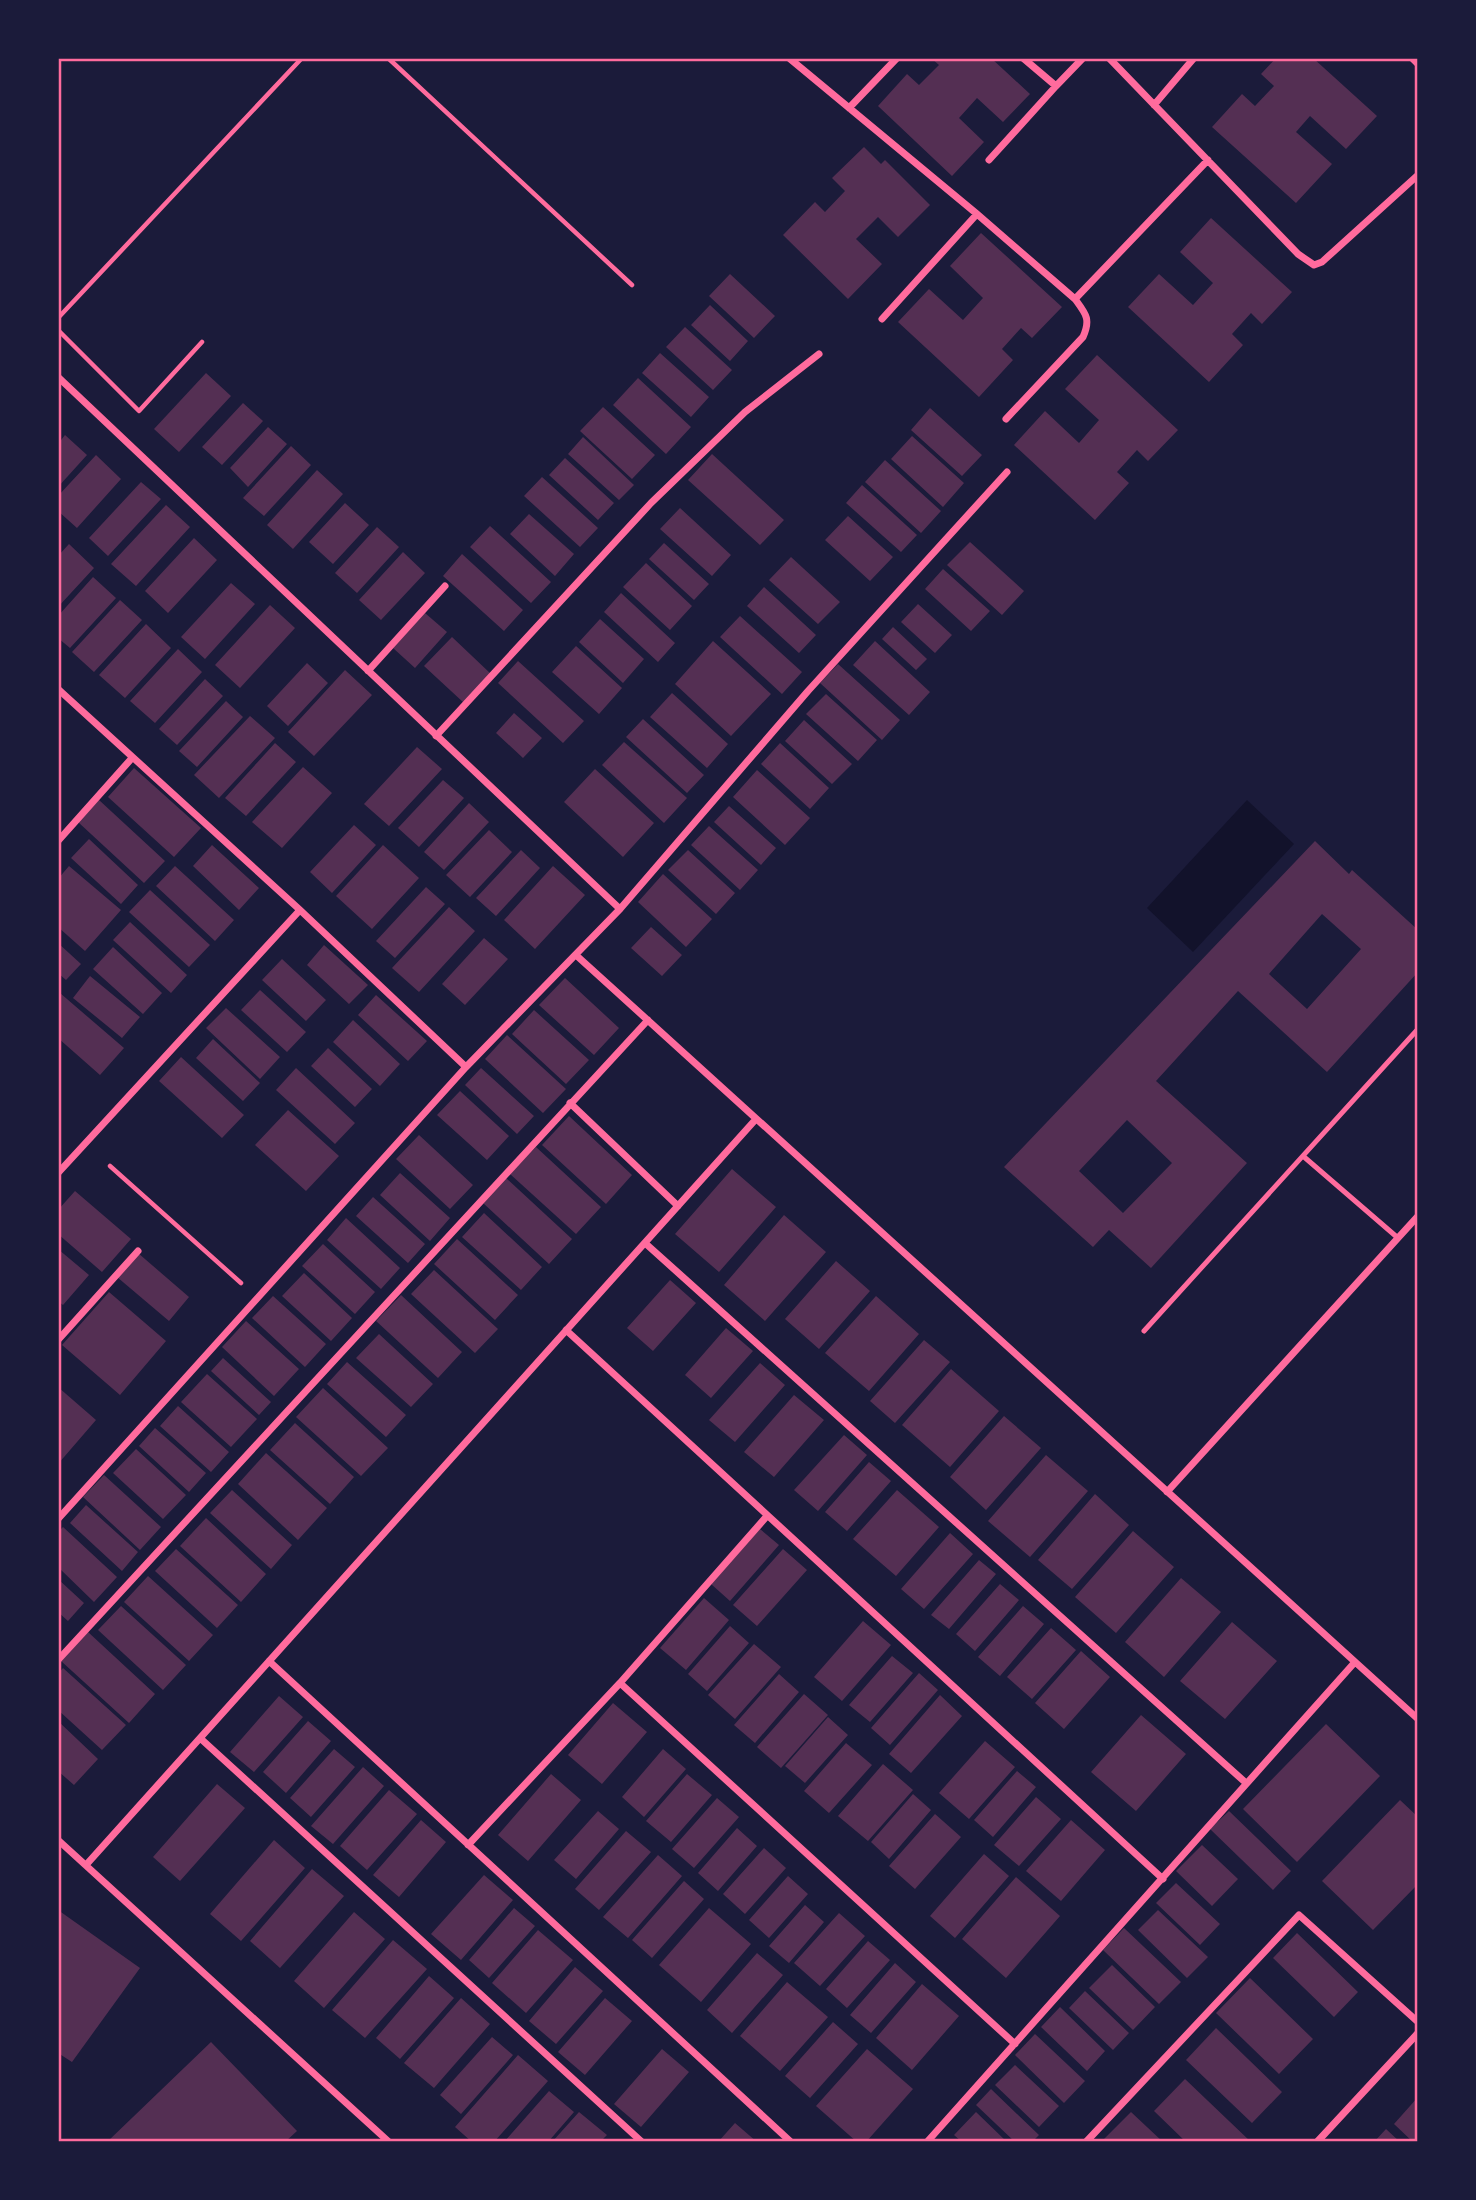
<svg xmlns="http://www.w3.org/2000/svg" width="1476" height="2200" font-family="Karla,sans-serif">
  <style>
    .water { fill: #12122b }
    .building { fill: #542f53; fill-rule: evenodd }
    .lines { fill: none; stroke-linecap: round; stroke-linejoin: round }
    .path { stroke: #ff6b9d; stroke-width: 4.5 }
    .service { stroke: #ff6b9d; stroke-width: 5 }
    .minor { stroke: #ff6b9d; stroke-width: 7 }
    .neatline { fill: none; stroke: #ff6b9d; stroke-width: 2.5 }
  </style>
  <rect width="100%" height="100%" fill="#1b1b3a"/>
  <path class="water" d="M 1247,800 L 1294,844 L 1193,952 L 1147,908 Z"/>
  <path class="building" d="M 931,58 L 991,58 L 1030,94 L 1003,122 L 977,98 L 959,118 L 984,142 L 952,176 L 878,106 L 907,74 L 919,85 L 939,65 Z
    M 1276,58 L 1313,58 L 1377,116 L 1346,149 L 1310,116 L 1296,132 L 1332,164 L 1296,203 L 1212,127 L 1242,94 L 1255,106 L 1274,86 L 1261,74 Z
    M 864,147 L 881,164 L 885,160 L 930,205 L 898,237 L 878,217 L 856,239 L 882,264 L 848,299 L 783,235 L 815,202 L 825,212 L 845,191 L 832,178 Z
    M 1211,218 L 1292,292 L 1262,324 L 1251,313 L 1232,334 L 1243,345 L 1209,382 L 1128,307 L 1159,274 L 1193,305 L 1213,283 L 1180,252 Z
    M 981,233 L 1062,307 L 1032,338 L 1021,328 L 1002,349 L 1013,360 L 979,397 L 898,322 L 929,289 L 963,320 L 983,298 L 950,266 Z
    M 730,274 L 775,316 L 754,338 L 709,296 Z
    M 710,305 L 748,341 L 730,361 L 691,325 Z
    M 685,327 L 732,370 L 713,390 L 666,347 Z
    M 660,353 L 709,397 L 691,417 L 642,373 Z
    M 1097,355 L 1178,430 L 1148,461 L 1137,450 L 1117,472 L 1129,483 L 1095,520 L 1014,445 L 1045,411 L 1079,443 L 1099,420 L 1065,389 Z
    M 206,373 L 231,396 L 179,452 L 154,429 Z
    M 638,378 L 691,427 L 666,454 L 613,405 Z
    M 243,403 L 263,421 L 222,465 L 202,447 Z
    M 603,407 L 655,455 L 632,479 L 580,431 Z
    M 930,408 L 982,455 L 962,476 L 911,430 Z
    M 268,427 L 287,444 L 248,487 L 230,468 Z
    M 65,435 L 87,455 L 58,487 L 58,444 Z
    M 912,436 L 964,483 L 943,507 L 891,459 Z
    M 583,437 L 634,485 L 619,500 L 568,454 Z
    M 291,446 L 311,465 L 264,516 L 243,498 Z
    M 712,454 L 784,520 L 760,545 L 688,480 Z
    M 96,455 L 121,479 L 77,528 L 58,511 L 58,496 Z
    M 565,458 L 614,503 L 598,520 L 549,475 Z
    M 885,460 L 941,511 L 921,533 L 865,482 Z
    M 317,470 L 343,494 L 293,549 L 267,525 Z
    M 542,477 L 598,528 L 580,547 L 524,496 Z
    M 141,482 L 161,499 L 108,556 L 89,538 Z
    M 862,485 L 917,535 L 901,552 L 846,503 Z
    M 345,503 L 369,525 L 333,564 L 309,542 Z
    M 166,505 L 190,527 L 136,586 L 111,564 Z
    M 680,508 L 731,555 L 712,576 L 660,529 Z
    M 529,514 L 574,554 L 555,576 L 510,534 Z
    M 848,516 L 893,557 L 870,581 L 825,540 Z
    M 490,526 L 551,582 L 531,603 L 470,547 Z
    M 377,527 L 399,547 L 357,593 L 335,573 Z
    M 194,538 L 217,560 L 168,613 L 145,591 Z
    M 970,542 L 1024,591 L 1002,615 L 947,565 Z
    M 664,543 L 709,584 L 694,600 L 649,559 Z
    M 69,544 L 94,568 L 58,607 L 58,556 Z
    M 403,552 L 425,573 L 381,620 L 359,600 Z
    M 462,554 L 523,610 L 504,631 L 443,576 Z
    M 791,557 L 840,602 L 818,624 L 769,580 Z
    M 646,563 L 692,606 L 670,630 L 623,587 Z
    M 943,569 L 990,611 L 971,631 L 925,589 Z
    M 93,577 L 116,598 L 70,648 L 58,638 L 58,616 Z
    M 231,583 L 255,604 L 205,659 L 181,637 Z
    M 764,587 L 816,635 L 799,653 L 747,606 Z
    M 621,593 L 675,643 L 658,662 L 604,612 Z
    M 120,600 L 142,620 L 94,672 L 72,652 Z
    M 918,604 L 952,635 L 935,653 L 901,622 Z
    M 270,605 L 295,628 L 240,688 L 215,665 Z
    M 425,613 L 447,632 L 415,668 L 393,648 Z
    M 740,616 L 802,672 L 782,694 L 720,637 Z
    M 600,619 L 644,659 L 623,683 L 579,642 Z
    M 146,624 L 171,648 L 125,698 L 99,675 Z
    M 893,627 L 927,659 L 916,670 L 882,639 Z
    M 452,637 L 491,674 L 464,703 L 424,666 Z
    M 713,641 L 771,694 L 731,736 L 675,684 Z
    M 875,641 L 930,692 L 909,715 L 853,665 Z
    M 576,646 L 622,688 L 599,714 L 552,672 Z
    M 178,649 L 202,672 L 155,723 L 130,701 Z
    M 518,661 L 584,721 L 563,743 L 498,683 Z
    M 307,663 L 328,683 L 288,726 L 267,706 Z
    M 838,664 L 900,720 L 882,740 L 820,683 Z
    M 345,670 L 372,695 L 314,756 L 288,732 Z
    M 205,679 L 223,696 L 177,745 L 159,729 Z
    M 672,693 L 728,744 L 707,768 L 650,717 Z
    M 826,694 L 877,740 L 858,761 L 806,714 Z
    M 226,701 L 243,717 L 197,767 L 179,751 Z
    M 514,713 L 542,738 L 523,758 L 496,733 Z
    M 250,716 L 275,738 L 219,798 L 194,775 Z
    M 643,719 L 704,775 L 687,793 L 626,737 Z
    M 804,720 L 852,764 L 832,784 L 785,741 Z
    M 624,742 L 687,798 L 664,823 L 602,765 Z
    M 275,743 L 296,762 L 246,816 L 225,798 Z
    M 780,743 L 829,788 L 810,809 L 761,764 Z
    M 417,747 L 442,769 L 389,826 L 364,804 Z
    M 303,767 L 332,793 L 282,848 L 252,822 Z
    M 134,768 L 201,828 L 174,857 L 108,797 Z
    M 595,769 L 654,823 L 623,857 L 564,802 Z
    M 757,770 L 810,818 L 785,845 L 733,797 Z
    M 443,780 L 464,798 L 419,847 L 398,828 Z
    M 99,800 L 165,861 L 144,883 L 78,822 Z
    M 469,803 L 489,822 L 444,870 L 424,852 Z
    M 729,806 L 776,848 L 761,865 L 714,822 Z
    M 354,825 L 376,845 L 332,893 L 310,872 Z
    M 709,826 L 758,870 L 740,890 L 691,845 Z
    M 489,830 L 512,852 L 470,897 L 446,875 Z
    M 89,839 L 138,885 L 121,904 L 71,858 Z
    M 1315,841 L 1349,874 L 1352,870 L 1418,930 L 1418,972 L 1327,1072 L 1238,991 L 1156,1081 L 1247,1163 L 1151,1268 L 1109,1230 L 1093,1247 L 1004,1167 ZM 1322,914 L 1361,949 L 1307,1009 L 1269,974 ZM 1127,1120 L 1172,1163 L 1123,1213 L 1079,1171 Z
    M 212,845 L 259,888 L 239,910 L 193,866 Z
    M 383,845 L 419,878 L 372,929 L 336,896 Z
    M 521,850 L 540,868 L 496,916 L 476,898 Z
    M 688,850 L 735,893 L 716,914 L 668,870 Z
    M 69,866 L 121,910 L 85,951 L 58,927 L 58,879 Z
    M 175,866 L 234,920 L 215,941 L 156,886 Z
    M 553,866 L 585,895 L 535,949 L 504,920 Z
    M 663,874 L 712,919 L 686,947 L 638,902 Z
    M 426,887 L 445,904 L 395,958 L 376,941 Z
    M 150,890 L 210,945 L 189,967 L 129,912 Z
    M 449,907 L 475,931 L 419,992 L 392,968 Z
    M 130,922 L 187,975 L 171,993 L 113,940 Z
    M 651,927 L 682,955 L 662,976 L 631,948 Z
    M 484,938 L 508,959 L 465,1005 L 442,984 Z
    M 58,943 L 81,964 L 66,980 L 58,973 Z
    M 324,945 L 368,985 L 349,1004 L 307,965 Z
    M 113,947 L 162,993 L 143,1014 L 93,969 Z
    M 282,959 L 326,1000 L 306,1021 L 262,980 Z
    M 90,976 L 140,1017 L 122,1038 L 73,998 Z
    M 565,978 L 619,1028 L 594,1055 L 539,1005 Z
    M 260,990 L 306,1032 L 287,1052 L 241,1010 Z
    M 60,993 L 124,1048 L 100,1075 L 58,1038 L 58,996 Z
    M 376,995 L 427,1041 L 408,1061 L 358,1015 Z
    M 226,1008 L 280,1057 L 260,1079 L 206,1028 Z
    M 534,1010 L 589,1060 L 566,1084 L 512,1034 Z
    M 353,1020 L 400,1064 L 380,1086 L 333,1042 Z
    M 507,1035 L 566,1089 L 543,1113 L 485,1059 Z
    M 213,1039 L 260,1083 L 243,1101 L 196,1058 Z
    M 328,1048 L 372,1089 L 355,1107 L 311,1066 Z
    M 181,1057 L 244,1115 L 222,1138 L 159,1081 Z
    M 296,1068 L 355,1123 L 335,1144 L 276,1090 Z
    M 481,1068 L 534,1116 L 517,1134 L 465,1085 Z
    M 460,1091 L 509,1136 L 487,1160 L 437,1115 Z
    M 288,1110 L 339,1156 L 306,1191 L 255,1145 Z
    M 569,1116 L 632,1175 L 606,1204 L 542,1145 Z
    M 419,1135 L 473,1185 L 450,1209 L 396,1159 Z
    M 536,1147 L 601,1207 L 576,1234 L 510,1174 Z
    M 732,1169 L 776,1207 L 719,1272 L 675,1234 Z
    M 400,1173 L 450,1218 L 430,1241 L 380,1195 Z
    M 506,1178 L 572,1239 L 549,1264 L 483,1203 Z
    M 75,1191 L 131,1239 L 102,1272 L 58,1234 L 58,1210 Z
    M 373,1197 L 425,1244 L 408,1263 L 356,1216 Z
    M 484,1213 L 542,1267 L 521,1290 L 462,1237 Z
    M 784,1215 L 826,1252 L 765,1321 L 724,1285 Z
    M 346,1218 L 400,1268 L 381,1289 L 327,1240 Z
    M 457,1239 L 518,1295 L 495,1320 L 434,1264 Z
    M 323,1244 L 375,1292 L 355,1314 L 302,1266 Z
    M 58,1249 L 89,1275 L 63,1305 L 58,1301 Z
    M 138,1253 L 189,1297 L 169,1321 L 117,1277 Z
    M 836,1261 L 870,1291 L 819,1349 L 785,1319 Z
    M 434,1270 L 498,1329 L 475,1353 L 411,1294 Z
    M 304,1273 L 352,1318 L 331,1341 L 282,1296 Z
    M 670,1280 L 696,1303 L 653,1351 L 627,1328 Z
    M 109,1292 L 166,1341 L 120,1395 L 62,1345 Z
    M 401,1295 L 462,1352 L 438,1378 L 376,1321 Z
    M 273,1296 L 326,1344 L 305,1367 L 252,1318 Z
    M 876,1296 L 919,1334 L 869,1391 L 825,1353 Z
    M 246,1321 L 299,1369 L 274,1396 L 222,1347 Z
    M 726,1328 L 753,1351 L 711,1398 L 685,1375 Z
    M 379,1334 L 433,1384 L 411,1407 L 356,1358 Z
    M 924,1340 L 950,1362 L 895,1423 L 870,1401 Z
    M 223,1358 L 271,1402 L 259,1415 L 211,1371 Z
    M 347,1362 L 406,1415 L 386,1437 L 327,1384 Z
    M 760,1363 L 785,1385 L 735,1442 L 709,1420 Z
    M 951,1369 L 999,1411 L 950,1467 L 902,1425 Z
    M 207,1374 L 257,1419 L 231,1447 L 181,1402 Z
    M 58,1387 L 96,1420 L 58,1464 Z
    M 323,1388 L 388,1448 L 361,1476 L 296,1417 Z
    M 794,1395 L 824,1420 L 774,1477 L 744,1452 Z
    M 178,1406 L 229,1452 L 211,1472 L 160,1426 Z
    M 1004,1416 L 1041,1448 L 986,1510 L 950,1477 Z
    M 295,1423 L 354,1477 L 330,1504 L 270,1450 Z
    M 155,1428 L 206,1473 L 189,1492 L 139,1446 Z
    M 844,1435 L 867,1455 L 818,1511 L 794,1490 Z
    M 136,1449 L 186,1495 L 163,1519 L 113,1473 Z
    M 266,1453 L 327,1508 L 298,1540 L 238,1484 Z
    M 1046,1455 L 1088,1491 L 1030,1557 L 988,1521 Z
    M 869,1462 L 891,1481 L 847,1531 L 825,1512 Z
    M 104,1475 L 161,1527 L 140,1550 L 83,1497 Z
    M 232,1490 L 292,1545 L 271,1569 L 210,1513 Z
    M 897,1490 L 939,1527 L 896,1576 L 853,1539 Z
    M 1095,1494 L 1129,1525 L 1072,1589 L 1038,1560 Z
    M 86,1505 L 138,1552 L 122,1571 L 70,1523 Z
    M 206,1518 L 266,1574 L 241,1602 L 180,1546 Z
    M 63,1527 L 117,1577 L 94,1602 L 58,1567 L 58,1532 Z
    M 760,1529 L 779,1545 L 730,1601 L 711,1584 Z
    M 1133,1531 L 1174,1567 L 1116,1633 L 1075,1597 Z
    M 950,1533 L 973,1554 L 924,1609 L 901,1589 Z
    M 176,1549 L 238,1605 L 217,1628 L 155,1571 Z
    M 783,1549 L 807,1570 L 757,1626 L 733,1605 Z
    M 979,1560 L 996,1574 L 949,1629 L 931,1615 Z
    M 148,1576 L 213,1635 L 189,1661 L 124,1602 Z
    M 1181,1578 L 1221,1612 L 1164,1677 L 1125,1642 Z
    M 58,1579 L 84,1603 L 68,1621 L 58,1612 Z
    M 1000,1584 L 1019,1600 L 975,1651 L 956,1634 Z
    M 704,1598 L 729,1620 L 686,1670 L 660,1648 Z
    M 121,1606 L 186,1665 L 163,1690 L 98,1630 Z
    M 1023,1606 L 1044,1624 L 1000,1676 L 978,1657 Z
    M 863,1621 L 891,1645 L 842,1701 L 814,1677 Z
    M 1232,1622 L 1277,1661 L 1225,1719 L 1180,1681 Z
    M 730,1626 L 749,1643 L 707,1691 L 688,1674 Z
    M 1051,1628 L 1076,1650 L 1032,1699 L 1007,1677 Z
    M 88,1632 L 155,1694 L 129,1723 L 61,1661 Z
    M 754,1644 L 781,1667 L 735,1719 L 708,1695 Z
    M 1081,1651 L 1110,1677 L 1064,1729 L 1035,1703 Z
    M 892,1656 L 913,1673 L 870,1722 L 849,1705 Z
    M 63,1668 L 126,1725 L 102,1750 L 58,1710 L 58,1674 Z
    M 919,1673 L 938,1690 L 890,1745 L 871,1728 Z
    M 779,1674 L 799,1692 L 755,1743 L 734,1725 Z
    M 804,1694 L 828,1715 L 781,1768 L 757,1747 Z
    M 940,1695 L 962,1716 L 911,1773 L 889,1754 Z
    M 279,1696 L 303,1717 L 254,1772 L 230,1752 Z
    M 613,1703 L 647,1732 L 602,1784 L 568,1755 Z
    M 1141,1715 L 1186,1754 L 1136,1811 L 1091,1772 Z
    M 828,1717 L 848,1735 L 805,1783 L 785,1766 Z
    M 58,1721 L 98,1759 L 74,1785 L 58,1771 Z
    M 308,1721 L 331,1741 L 286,1793 L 263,1772 Z
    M 1326,1724 L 1380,1776 L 1297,1862 L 1243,1809 Z
    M 985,1741 L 1015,1767 L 969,1819 L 939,1793 Z
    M 846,1743 L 872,1765 L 829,1813 L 804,1791 Z
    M 334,1749 L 355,1767 L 311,1817 L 290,1798 Z
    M 663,1749 L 686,1769 L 644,1817 L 622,1797 Z
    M 883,1764 L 913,1790 L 868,1841 L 838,1816 Z
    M 363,1767 L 384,1786 L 333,1844 L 311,1826 Z
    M 1017,1771 L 1036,1787 L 993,1837 L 974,1820 Z
    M 551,1774 L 581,1800 L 528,1861 L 498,1835 Z
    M 687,1774 L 712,1795 L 671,1842 L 646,1821 Z
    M 217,1784 L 245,1808 L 180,1881 L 153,1857 Z
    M 389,1790 L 417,1814 L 367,1870 L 340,1846 Z
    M 913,1794 L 931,1810 L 889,1859 L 871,1842 Z
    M 1036,1797 L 1061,1819 L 1019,1866 L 994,1845 Z
    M 717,1798 L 739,1817 L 694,1868 L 672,1849 Z
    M 1400,1800 L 1418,1817 L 1418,1884 L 1373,1930 L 1322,1881 Z
    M 598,1811 L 619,1829 L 576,1879 L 554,1860 Z
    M 1229,1811 L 1291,1871 L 1273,1890 L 1210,1829 Z
    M 935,1814 L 961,1837 L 915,1889 L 889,1866 Z
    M 421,1820 L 446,1842 L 399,1897 L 373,1875 Z
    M 1071,1820 L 1105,1850 L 1061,1901 L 1026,1871 Z
    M 737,1828 L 757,1846 L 718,1891 L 698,1873 Z
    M 626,1831 L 651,1852 L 599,1910 L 575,1889 Z
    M 274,1840 L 305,1868 L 241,1941 L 210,1914 Z
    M 1202,1845 L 1238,1879 L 1212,1906 L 1176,1871 Z
    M 764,1848 L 786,1868 L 745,1914 L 723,1894 Z
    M 984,1854 L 1009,1876 L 955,1938 L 930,1916 Z
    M 658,1855 L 682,1876 L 628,1938 L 603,1917 Z
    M 312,1869 L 344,1896 L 280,1968 L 250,1941 Z
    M 484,1875 L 513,1900 L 461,1960 L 431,1934 Z
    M 788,1876 L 808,1894 L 769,1938 L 749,1920 Z
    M 1016,1877 L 1060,1916 L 1006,1978 L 962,1939 Z
    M 684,1881 L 704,1899 L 652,1958 L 632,1940 Z
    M 1176,1883 L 1220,1924 L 1200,1945 L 1156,1903 Z
    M 805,1905 L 824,1922 L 789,1963 L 769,1946 Z
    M 514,1908 L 535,1926 L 489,1978 L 469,1960 Z
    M 709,1908 L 751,1944 L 701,2002 L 659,1965 Z
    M 58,1910 L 140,1968 L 72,2062 L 58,2053 Z
    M 1158,1910 L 1208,1957 L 1187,1978 L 1138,1930 Z
    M 354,1912 L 385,1939 L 324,2008 L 294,1981 Z
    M 839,1913 L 865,1936 L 820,1986 L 794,1963 Z
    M 1124,1928 L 1181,1982 L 1159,2004 L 1103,1950 Z
    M 538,1930 L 573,1960 L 526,2013 L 492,1983 Z
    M 1297,1933 L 1358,1992 L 1334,2017 L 1273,1958 Z
    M 393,1940 L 427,1969 L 365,2038 L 332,2010 Z
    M 868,1941 L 890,1960 L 847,2008 L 826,1989 Z
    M 757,1953 L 783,1975 L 732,2033 L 707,2010 Z
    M 895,1963 L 916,1982 L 871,2033 L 850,2015 Z
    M 1112,1965 L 1155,2007 L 1133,2030 L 1089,1988 Z
    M 575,1967 L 603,1991 L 556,2044 L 529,2021 Z
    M 429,1976 L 454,1998 L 400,2059 L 376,2038 Z
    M 1250,1978 L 1313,2039 L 1279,2074 L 1216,2013 Z
    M 787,1982 L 828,2017 L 780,2071 L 740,2036 Z
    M 922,1984 L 959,2016 L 912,2070 L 876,2038 Z
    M 1085,1991 L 1129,2033 L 1113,2050 L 1069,2008 Z
    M 461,1998 L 490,2024 L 434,2088 L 404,2063 Z
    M 605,1998 L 632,2021 L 585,2075 L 558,2052 Z
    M 1060,2007 L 1105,2051 L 1087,2071 L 1041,2027 Z
    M 833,2022 L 858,2044 L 810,2098 L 785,2076 Z
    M 1216,2028 L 1282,2092 L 1252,2123 L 1186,2060 Z
    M 1035,2034 L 1085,2081 L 1064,2103 L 1015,2055 Z
    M 492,2037 L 513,2055 L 461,2114 L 440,2095 Z
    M 211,2042 L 297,2131 L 285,2142 L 107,2142 Z
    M 662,2049 L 689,2072 L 641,2127 L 614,2104 Z
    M 867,2049 L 913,2089 L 866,2142 L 857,2142 L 816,2106 Z
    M 518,2055 L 548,2081 L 494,2142 L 472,2142 L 455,2127 Z
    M 1015,2065 L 1059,2106 L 1039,2127 L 995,2085 Z
    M 1185,2079 L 1251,2142 L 1186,2142 L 1154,2111 Z
    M 991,2089 L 1039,2135 L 1032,2142 L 1015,2142 L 976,2105 Z
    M 549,2091 L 574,2112 L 548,2142 L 504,2142 Z
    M 1418,2097 L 1418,2142 L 1413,2142 L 1394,2124 Z
    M 579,2112 L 607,2135 L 600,2142 L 552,2142 Z
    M 976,2112 L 1007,2142 L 962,2142 L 954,2135 Z
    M 1131,2112 L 1163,2142 L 1101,2142 Z
    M 735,2123 L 757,2142 L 718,2142 Z
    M 1386,2129 L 1400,2142 L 1374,2142 Z"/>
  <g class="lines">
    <path class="path" d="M 388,58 L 632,285
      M 58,318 L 302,58
      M 58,330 L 139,411 L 202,342
      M 110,1166 L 241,1283"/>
    <path class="service" d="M 1418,574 L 1418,599
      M 1303,1156 L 1398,1238
      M 1144,1331 L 1418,1029"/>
    <path class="minor" d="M 789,58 L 977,214 L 1075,299 C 1086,314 1091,319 1083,337 L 1006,419
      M 1023,58 L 1056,86 L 1083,58
      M 1109,58 L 1298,254 L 1314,265 L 1322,262 L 1418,175
      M 1412,58 L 1418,64
      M 1154,105 L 1194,58
      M 849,108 L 897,58
      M 989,160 L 1056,86
      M 1075,299 L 1208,160
      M 882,319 L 977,214
      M 58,377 L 620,909
      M 368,671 L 445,586
      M 58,689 L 300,910 L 466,1067
      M 436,736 L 651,503 L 745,412 L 819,354
      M 58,841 L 132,758
      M 577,956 L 1418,1719
      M 570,1103 L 678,1206
      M 58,1173 L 300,910
      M 645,1243 L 1246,1783
      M 566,1330 L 1163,1879
      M 58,1340 L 138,1251
      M 1167,1492 L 1418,1216
      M 58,1519 L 466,1067 L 620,909 L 808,691 L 1007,472
      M 58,1660 L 648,1020
      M 269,1661 L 791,2142
      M 620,1683 L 1015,2044
      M 200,1738 L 642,2142
      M 58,1840 L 389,2142
      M 468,1845 L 620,1683 L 767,1516
      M 86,1865 L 756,1119
      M 927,2142 L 1355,1662
      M 1086,2142 L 1299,1915 L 1418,2022
      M 1317,2142 L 1418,2033"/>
  </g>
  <rect width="1476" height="2200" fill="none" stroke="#1b1b3a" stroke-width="119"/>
  <rect x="60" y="60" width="1356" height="2080" class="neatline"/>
</svg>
